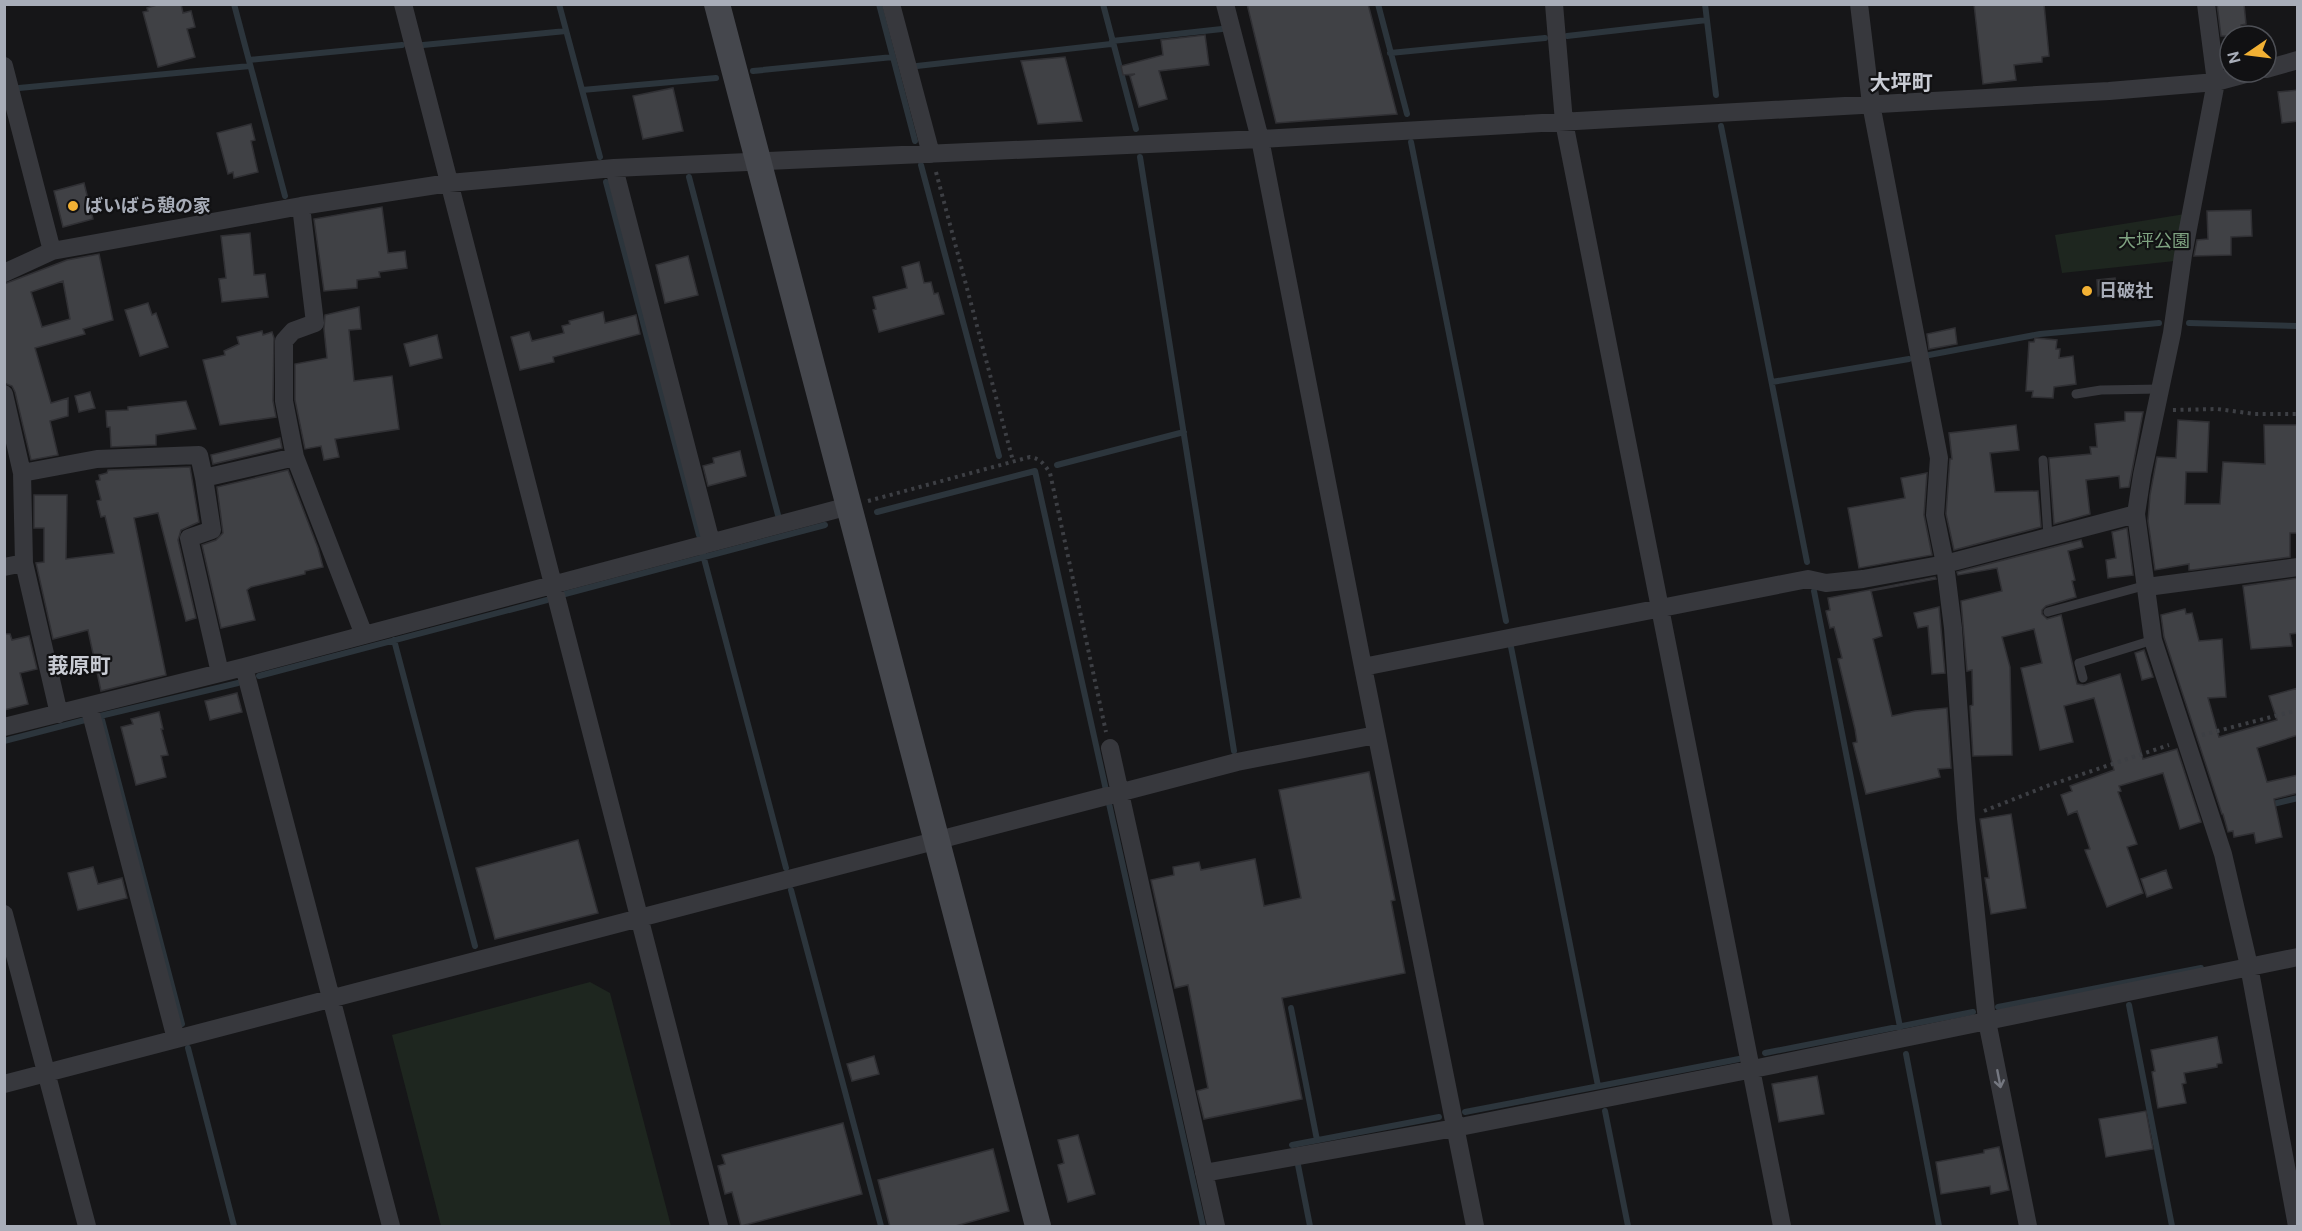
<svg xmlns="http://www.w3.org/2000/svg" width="2302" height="1231" font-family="'DM Sans','Noto Sans JP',sans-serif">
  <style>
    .green { fill: #1e261f }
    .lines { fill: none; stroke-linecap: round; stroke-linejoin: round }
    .stream { stroke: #2c353c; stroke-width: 6 }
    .building { fill: #404145; stroke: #303034; stroke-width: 1.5; fill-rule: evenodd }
    .path { stroke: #3d3f44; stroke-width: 4; stroke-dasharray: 3 4.5; stroke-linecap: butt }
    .lane { stroke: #37383d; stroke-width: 9 }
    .street { stroke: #37383d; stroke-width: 18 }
    .secondary { stroke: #45474d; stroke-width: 26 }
    .oneway { stroke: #757881 }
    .poi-dot { fill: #f2b134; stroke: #111113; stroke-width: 2 }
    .labels { text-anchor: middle; stroke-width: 4.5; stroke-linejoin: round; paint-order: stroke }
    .poi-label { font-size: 18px; font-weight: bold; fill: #a8adb8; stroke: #111113; text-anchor: start }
    .park-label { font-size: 18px; fill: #7fa381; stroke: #111113 }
    .quarter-label { font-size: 21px; font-weight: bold; fill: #c9ccd4; stroke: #111113 }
  </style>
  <rect width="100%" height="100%" fill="#161618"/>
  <path class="green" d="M 2185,214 L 2175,261 L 2062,273 L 2055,235 Z
    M 590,982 L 610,993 L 671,1226 L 441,1226 L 392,1035 Z"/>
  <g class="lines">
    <path class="stream" d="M 234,4 L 285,196
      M 559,4 L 600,157
      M 879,4 L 915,141
      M 1103,4 L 1136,129
      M 1378,4 L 1407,114
      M 1705,4 L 1716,95
      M 1567,36 L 1707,20
      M 1112,41 L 1222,29
      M 423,45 L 566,31
      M 1390,53 L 1545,38
      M 249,60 L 402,45
      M 917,66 L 1111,44
      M 753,71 L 893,57
      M 19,88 L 250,66
      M 582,90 L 716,78
      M 1721,126 L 1807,562
      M 1411,142 L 1506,621
      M 1140,157 L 1234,751
      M 921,165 L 999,456
      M 689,177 L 778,515
      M 606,182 L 699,535
      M 2189,323 L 2298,326
      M 1929,355 L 2040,334 L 2159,323
      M 1772,382 L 1909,359
      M 1057,465 L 1184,432
      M 877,512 L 1035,471 L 1203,1226
      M 702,551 L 786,868
      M 1814,591 L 1900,1027
      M 565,594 L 825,525
      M 394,640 L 475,946
      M 1511,647 L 1598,1086
      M 259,676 L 547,600
      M 100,716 L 238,683
      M 101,716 L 182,1024
      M 4,741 L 85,720
      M 2269,805 L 2298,798
      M 791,890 L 881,1226
      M 2129,1005 L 2172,1226
      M 1998,1007 L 2201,968
      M 1291,1008 L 1317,1140
      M 188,1048 L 234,1226
      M 1765,1053 L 1973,1012
      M 1906,1054 L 1939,1226
      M 1605,1111 L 1628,1226
      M 1465,1112 L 1739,1059
      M 1292,1145 L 1439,1117
      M 1298,1165 L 1310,1226"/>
  </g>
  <path class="building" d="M 160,4 L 181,4 L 183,13 L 191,11 L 195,27 L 187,29 L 195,57 L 158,67 L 143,12 L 148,11 L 147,8 Z
    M 1247,4 L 1368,4 L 1397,114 L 1276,123 Z
    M 1974,4 L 2044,4 L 2049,56 L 2042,57 L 2042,62 L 2014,65 L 2016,80 L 1983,84 Z
    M 2217,4 L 2244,4 L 2246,24 L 2241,25 L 2242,36 L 2221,36 Z
    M 1205,35 L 1209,65 L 1159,71 L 1167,99 L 1139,107 L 1130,76 L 1135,74 L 1123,75 L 1121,66 L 1163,55 L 1161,40 Z
    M 1065,57 L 1082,121 L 1038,124 L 1021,61 Z
    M 673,88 L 683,131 L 643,139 L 633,96 Z
    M 2298,90 L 2298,121 L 2282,123 L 2278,92 Z
    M 251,124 L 255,140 L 251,141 L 258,172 L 234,178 L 233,172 L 228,174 L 217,133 Z
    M 84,183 L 93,219 L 63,227 L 54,191 Z
    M 382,207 L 388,253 L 405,251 L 407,268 L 379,272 L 380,277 L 357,280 L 357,288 L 324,291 L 314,219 Z
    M 2251,210 L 2252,236 L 2231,237 L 2231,255 L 2194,256 L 2197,240 L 2208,239 L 2207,211 Z
    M 250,233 L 254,275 L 265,274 L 268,297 L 222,302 L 219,279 L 226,278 L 221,236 Z
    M 99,254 L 113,320 L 83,329 L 85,334 L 35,348 L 51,403 L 68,398 L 68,416 L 50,421 L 58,455 L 31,460 L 15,392 L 12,386 L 4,383 L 4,284 L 67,260 ZM 63,281 L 70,319 L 42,327 L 31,292 Z
    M 688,256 L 698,295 L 665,303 L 656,265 Z
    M 919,262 L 924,283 L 931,282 L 934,294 L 938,293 L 944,314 L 879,332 L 873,310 L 876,309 L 873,297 L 907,288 L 902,267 Z
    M 2115,278 L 2117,294 L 2098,296 L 2097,280 Z
    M 148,303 L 152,315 L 156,313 L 168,347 L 140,356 L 125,310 Z
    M 359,307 L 361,329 L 349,330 L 354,381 L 392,376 L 399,429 L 335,439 L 339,457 L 324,460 L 321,446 L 305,449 L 295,400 L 295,364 L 327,358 L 324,329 L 325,315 Z
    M 603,312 L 605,323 L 636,315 L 640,334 L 553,357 L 554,362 L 520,370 L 511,337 L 529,332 L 532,341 L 564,333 L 562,326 L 570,324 L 569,321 Z
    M 1955,328 L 1957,344 L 1929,349 L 1927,334 Z
    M 262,331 L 263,335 L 272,332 L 274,338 L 273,401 L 276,417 L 220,425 L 203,360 L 225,355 L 224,351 L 239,344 L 237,337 Z
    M 437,335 L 442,358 L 410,366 L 404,344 Z
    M 2035,338 L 2057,340 L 2056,349 L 2060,349 L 2059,358 L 2073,356 L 2076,384 L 2054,387 L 2053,398 L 2032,397 L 2033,391 L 2026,391 L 2029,342 L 2034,342 Z
    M 90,392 L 95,408 L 79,412 L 75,396 Z
    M 186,401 L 196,429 L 156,435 L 156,445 L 111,447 L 110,427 L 107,427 L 106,411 L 128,410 L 128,407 Z
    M 2125,412 L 2143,412 L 2129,487 L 2120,488 L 2119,476 L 2086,480 L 2090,514 L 2054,524 L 2049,458 L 2091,454 L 2090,447 L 2097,447 L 2095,424 L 2125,421 Z
    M 2178,420 L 2209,422 L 2207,472 L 2186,472 L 2185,504 L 2220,504 L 2223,462 L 2265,464 L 2264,425 L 2298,425 L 2298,533 L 2290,533 L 2290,557 L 2192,570 L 2189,570 L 2189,564 L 2155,570 L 2148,521 L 2150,495 L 2157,457 L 2176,458 Z
    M 2016,425 L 2019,450 L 1990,453 L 1995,492 L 2038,491 L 2041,527 L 1954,550 L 1946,514 L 1950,459 L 1952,459 L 1949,433 Z
    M 280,438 L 282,448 L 213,464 L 211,455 Z
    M 740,451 L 746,476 L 708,486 L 703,466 L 714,463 L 713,458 Z
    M 190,467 L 199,522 L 181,530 L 178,540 L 196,618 L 186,621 L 158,513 L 134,518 L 166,675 L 101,691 L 88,630 L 53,639 L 36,563 L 44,562 L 44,528 L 34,528 L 34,495 L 67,495 L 66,559 L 114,553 L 105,516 L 101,517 L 97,501 L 101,500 L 96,481 L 100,480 L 99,475 L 107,473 L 108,470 Z
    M 288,470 L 318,548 L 323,567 L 305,571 L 305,574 L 251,587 L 247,590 L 255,620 L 221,628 L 202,545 L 216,540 L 223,533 L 217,487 Z
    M 1927,473 L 1924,515 L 1932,555 L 1859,568 L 1848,508 L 1905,498 L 1901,478 Z
    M 2127,528 L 2133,575 L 2108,578 L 2106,560 L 2116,558 L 2112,532 Z
    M 2081,540 L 2083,547 L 2068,551 L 2075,580 L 2072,581 L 2076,597 L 2046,606 L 2042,610 L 2042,614 L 2047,619 L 2061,615 L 2077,684 L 2084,685 L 2120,674 L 2143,759 L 2177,749 L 2201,822 L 2180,829 L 2163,773 L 2119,786 L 2121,791 L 2118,792 L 2137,844 L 2127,847 L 2143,893 L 2107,907 L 2085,850 L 2090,849 L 2077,811 L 2068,815 L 2061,795 L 2072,791 L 2070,786 L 2114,770 L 2094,698 L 2064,706 L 2073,742 L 2040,750 L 2021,668 L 2042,663 L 2034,629 L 2002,637 L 2010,667 L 2012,755 L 1973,756 L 1970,706 L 1973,705 L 1972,670 L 1967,671 L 1961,601 L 2002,591 L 1997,568 L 1958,575 L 1957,572 Z
    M 1935,577 L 1936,579 L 1871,591 L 1882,636 L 1873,639 L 1892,716 L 1915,711 L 1947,708 L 1951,768 L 1938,769 L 1940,777 L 1866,794 L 1853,743 L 1857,742 L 1855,729 L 1838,659 L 1842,658 L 1834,627 L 1830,628 L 1826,611 L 1830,610 L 1828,598 Z
    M 2298,578 L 2298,633 L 2290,634 L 2292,646 L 2251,649 L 2243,586 Z
    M 1939,607 L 1945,673 L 1932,674 L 1928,626 L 1918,628 L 1914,613 Z
    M 2185,609 L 2186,614 L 2192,613 L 2199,641 L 2222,639 L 2226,697 L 2208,698 L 2219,737 L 2277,720 L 2269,696 L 2298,688 L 2298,735 L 2257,748 L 2267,782 L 2298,775 L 2298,793 L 2274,799 L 2282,837 L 2256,843 L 2254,833 L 2234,837 L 2233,831 L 2228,832 L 2223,814 L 2222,814 L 2164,637 L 2161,615 Z
    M 4,634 L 10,634 L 12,640 L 29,636 L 37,669 L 20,673 L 28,704 L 4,710 Z
    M 2144,650 L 2153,677 L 2142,680 L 2135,653 Z
    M 237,693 L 242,712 L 210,720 L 205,701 Z
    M 159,712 L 163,729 L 161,729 L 168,755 L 161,756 L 166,777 L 136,785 L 121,727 L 133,724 L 131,719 Z
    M 1369,772 L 1395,900 L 1391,901 L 1405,973 L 1282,998 L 1302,1099 L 1204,1119 L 1197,1091 L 1208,1088 L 1188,985 L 1175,988 L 1151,880 L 1174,875 L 1173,867 L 1199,862 L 1201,870 L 1255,859 L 1264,906 L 1301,898 L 1279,790 Z
    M 2011,814 L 2026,908 L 1991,914 L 1985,878 L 1989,878 L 1980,819 Z
    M 578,840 L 598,913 L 495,939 L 476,868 Z
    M 93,867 L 98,884 L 122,878 L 127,898 L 78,910 L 68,873 Z
    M 2166,870 L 2172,888 L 2147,897 L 2141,879 Z
    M 2217,1037 L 2222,1063 L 2217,1064 L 2217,1067 L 2184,1073 L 2186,1083 L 2182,1084 L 2186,1103 L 2158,1108 L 2152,1072 L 2155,1071 L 2151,1050 Z
    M 874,1056 L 879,1074 L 852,1081 L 847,1064 Z
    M 1817,1076 L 1824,1114 L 1779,1122 L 1772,1084 Z
    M 2146,1111 L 2153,1149 L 2106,1157 L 2099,1119 Z
    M 843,1123 L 862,1194 L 741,1226 L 732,1192 L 725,1194 L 718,1166 L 725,1164 L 722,1155 Z
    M 1078,1135 L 1095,1194 L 1068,1202 L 1058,1165 L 1064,1163 L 1058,1140 Z
    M 1999,1147 L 2009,1190 L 1991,1194 L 1990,1186 L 1941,1194 L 1936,1162 L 1984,1153 L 1984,1150 Z
    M 993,1149 L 1009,1211 L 952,1227 L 890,1227 L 878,1180 Z"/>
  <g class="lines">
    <path class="path" d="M 936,172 L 1013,461
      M 2173,410 L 2217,409 L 2255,414 L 2298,414
      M 868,501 L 1030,457 C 1041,459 1044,464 1050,473 L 1106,732
      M 2202,735 L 2298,710
      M 1984,811 L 2047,786 L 2169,745"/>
    <path class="lane" d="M 2076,394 L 2101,390 L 2161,389
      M 2043,460 L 2048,537
      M 2048,612 L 2147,585
      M 2083,678 L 2079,663 L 2153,640"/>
    <path class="street" d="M 403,4 L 719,1226
      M 891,4 L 931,154
      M 1225,4 L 1260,139 L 1363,667 L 1475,1226
      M 1554,4 L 1564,122 L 1782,1226
      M 1859,4 L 1871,104 L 1939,458 L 1935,515 L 1945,564 L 1953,628 L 1966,818 L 1987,1021 L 2028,1226
      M 2206,4 L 2216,82 L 2183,255 L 2172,333 L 2142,475 L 2136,514 L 2153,640 L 2223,854 L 2249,966 L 2297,1226
      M 4,66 L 52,251
      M 2266,69 L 2298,60
      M 614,168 L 711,542
      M 301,206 L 315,323 L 293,331 L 284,341 L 284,401 L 295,457 L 364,635
      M 4,273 L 52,251 L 301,206 L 449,183 L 614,168 L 1260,139 L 2109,91 L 2216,82 L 2253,72
      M 4,394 L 22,473
      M 204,478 L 212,530 L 189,538 L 220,673
      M 4,567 L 24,563
      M 2147,587 L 2298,567
      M 244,667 L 391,1226
      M 1363,667 L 1808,579 L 1826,583 L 1863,579 L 1945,564 L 2136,514
      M 89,706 L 176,1039
      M 59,714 L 24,563 L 22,473 L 97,459 L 199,455 L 204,478 L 295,457
      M 4,727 L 244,667 L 849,506
      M 1110,748 L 1216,1226
      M 4,914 L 87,1226
      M 4,1084 L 1237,762 L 1376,735
      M 1204,1173 L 1455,1128 L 1753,1069 L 2298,957"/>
    <path class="secondary" d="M 717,4 L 1038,1226"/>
  </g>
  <defs><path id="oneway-shaft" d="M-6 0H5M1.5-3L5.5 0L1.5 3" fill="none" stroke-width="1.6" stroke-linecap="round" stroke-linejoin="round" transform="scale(1.5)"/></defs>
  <use class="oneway" href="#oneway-shaft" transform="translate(1999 1079) rotate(79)"/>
  <g class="poi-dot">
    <circle cx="73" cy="206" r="6"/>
    <circle cx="2087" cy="291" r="6"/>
  </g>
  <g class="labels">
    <g class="poi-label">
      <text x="85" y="212">ばいばら憩の家</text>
      <text x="2099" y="297">日破社</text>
    </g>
    <g class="park-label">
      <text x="2154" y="247">大坪公園</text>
    </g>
    <g class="quarter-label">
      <text x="1901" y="90">大坪町</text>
      <text x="79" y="673">莪原町</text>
    </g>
  </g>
  <rect width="2302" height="1231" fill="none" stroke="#a8adb8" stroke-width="12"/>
  <g transform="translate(2248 54) rotate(256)"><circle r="28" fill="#111113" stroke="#4d4f55" stroke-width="1.5"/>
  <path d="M0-4.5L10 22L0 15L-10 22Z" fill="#f2b134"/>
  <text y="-9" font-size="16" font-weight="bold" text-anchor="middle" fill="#a8adb8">N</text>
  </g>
</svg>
